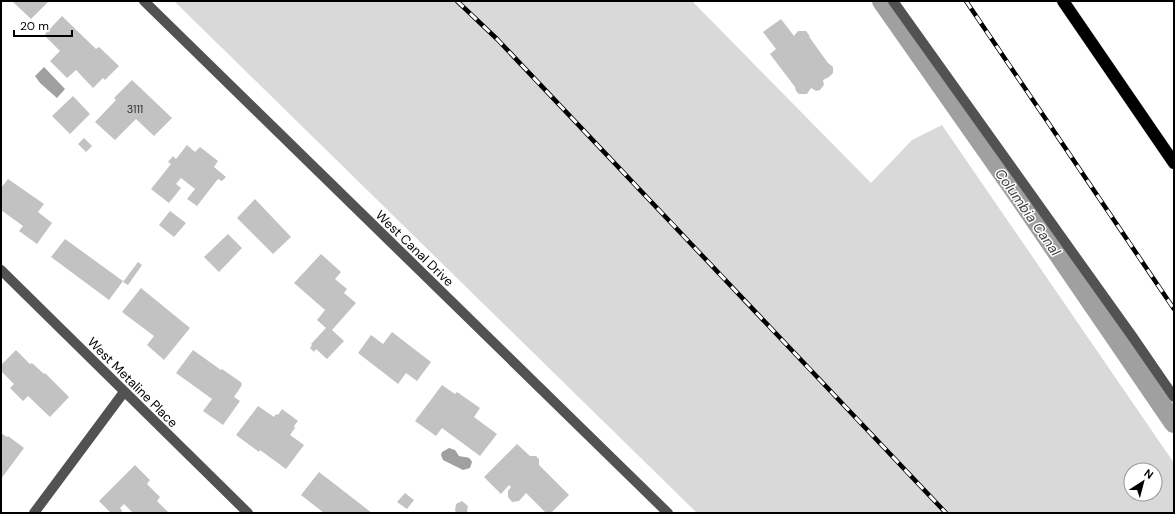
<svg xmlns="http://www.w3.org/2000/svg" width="1175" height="514" font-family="'DM Sans',sans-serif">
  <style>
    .green { fill: #d9d9d9; fill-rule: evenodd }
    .water { fill: #a0a0a0 }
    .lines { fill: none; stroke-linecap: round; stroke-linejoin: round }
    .canal { stroke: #a0a0a0; stroke-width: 20 }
    .building { fill: #c2c2c2 }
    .highway-casing { stroke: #dbdbdb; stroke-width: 13 }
    .minor { stroke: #525252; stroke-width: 10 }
    .highway { stroke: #000; stroke-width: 12 }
    .rail-casing { stroke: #000; stroke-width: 4.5 }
    .rail { stroke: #fff; stroke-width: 3; stroke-dasharray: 9; stroke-linecap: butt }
    .labels { text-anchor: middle; stroke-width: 3; stroke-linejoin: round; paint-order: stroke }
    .number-label { font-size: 11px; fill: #303030 }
    .street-label { font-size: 13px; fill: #000; stroke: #fff }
    .water-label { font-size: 14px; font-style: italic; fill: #414141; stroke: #fff }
  </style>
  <rect width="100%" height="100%" fill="#fff"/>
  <path class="green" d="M 174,1 L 692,1 L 871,183 L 912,140 L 942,125 L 1174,463 L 1174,513 L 697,513 ZM 1131,470 L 1155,470 L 1155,494 L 1131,494 Z"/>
  <path class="water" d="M 44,67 L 65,89 L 57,98 L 40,83 L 35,76 Z
    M 449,448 L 455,450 L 459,456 C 465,458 469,455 472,462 L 470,468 L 463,470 L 443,460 L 441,455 L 442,452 Z"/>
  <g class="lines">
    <path class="canal" d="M 882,1 L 1018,195 L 1174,423"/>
  </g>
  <path class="building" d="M 12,1 L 49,1 L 31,19 Z
    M 62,16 L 96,49 L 99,47 L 119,66 L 105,80 L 103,78 L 93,88 L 76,70 L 67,78 L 50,61 L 60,51 L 45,36 L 46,35 L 45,34 Z
    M 781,19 L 794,36 L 798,31 L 806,31 L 809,35 L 810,38 L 828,63 L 833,67 L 833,73 L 829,77 L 823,80 L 824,85 L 820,90 L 816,91 L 811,88 L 807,94 L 799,94 L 796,91 L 795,87 L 770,54 L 776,49 L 763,32 Z
    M 132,80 L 172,118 L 154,136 L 136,119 L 115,140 L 95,122 L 116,100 L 114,98 Z
    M 73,96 L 90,114 L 70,134 L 52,116 Z
    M 84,138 L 92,146 L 86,152 L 78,144 Z
    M 187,145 L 195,152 L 200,147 L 218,161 L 214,167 L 226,177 L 222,181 L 218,179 L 197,206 L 187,199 L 195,189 L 181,178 L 176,184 L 181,188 L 169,203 L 151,189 L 171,164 L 168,162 L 173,156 L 176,159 Z
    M 8,179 L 44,204 L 38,212 L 52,223 L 37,244 L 19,231 L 23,226 L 1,210 L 1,188 Z
    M 255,199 L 291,237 L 273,254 L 237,218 Z
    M 170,211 L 186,223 L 174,237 L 159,225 Z
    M 228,234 L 242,248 L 219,272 L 204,257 Z
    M 65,239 L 123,281 L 109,300 L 51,257 Z
    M 321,254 L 341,272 L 335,279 L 347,289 L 344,293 L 356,303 L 332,330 L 344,341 L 327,359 L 316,349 L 314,352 L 310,348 L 312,345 L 311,344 L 326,328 L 317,320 L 325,310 L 294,283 Z
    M 138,262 L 142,265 L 128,285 L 123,282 Z
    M 141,288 L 190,328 L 164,360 L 147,345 L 154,336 L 122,312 Z
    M 392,332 L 431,362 L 417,381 L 406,373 L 398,384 L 358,353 L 371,335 L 383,344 Z
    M 16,350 L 30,364 L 32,363 L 44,374 L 45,373 L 69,397 L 50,417 L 28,396 L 23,401 L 10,388 L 14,384 L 1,371 L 1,365 Z
    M 193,350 L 221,370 L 222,369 L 242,383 L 241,384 L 242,385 L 234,397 L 240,401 L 223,425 L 203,411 L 212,399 L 176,373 Z
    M 442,385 L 455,394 L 457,392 L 480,408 L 474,417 L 497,434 L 480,456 L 442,428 L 436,436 L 415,421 Z
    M 258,406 L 274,417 L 276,414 L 278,415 L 282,409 L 298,421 L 294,426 L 295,428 L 290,435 L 304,445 L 286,469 L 260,450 L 259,452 L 236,435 Z
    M 1,433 L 7,437 L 8,436 L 24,448 L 1,479 Z
    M 517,444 L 530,456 L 536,456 L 539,459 L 539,465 L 569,495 L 551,513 L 546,513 L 526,493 L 519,501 L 512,502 L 508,497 L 508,491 L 511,487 L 509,485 L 501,494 L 484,477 Z
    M 135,465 L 150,480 L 147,484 L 160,497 L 157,501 L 169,513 L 133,513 L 124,504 L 120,508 L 122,511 L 120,513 L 111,513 L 99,501 Z
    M 319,472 L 372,513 L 324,513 L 301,495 Z
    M 405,493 L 414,500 L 407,509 L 397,502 Z
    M 462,501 L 468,506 L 467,512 L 458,513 L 455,511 L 456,504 Z"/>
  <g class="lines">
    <g class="highway-casing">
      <path id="highway" d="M 1063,1 L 1174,163"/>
    </g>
    <path class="minor" d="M 144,1 L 668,513
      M 893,1 L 1132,336 L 1174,397
      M 1,270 L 248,513
      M 34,513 L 124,392"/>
    <use href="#highway" class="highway"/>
    <g class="rail-casing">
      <path id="rail" d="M 457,1 L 497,39 L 946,513
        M 966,1 L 1174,309"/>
    </g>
    <use href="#rail" class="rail"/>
  </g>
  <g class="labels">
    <g class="number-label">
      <text x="135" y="113">3111</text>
    </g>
    <g class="street-label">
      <text transform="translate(415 248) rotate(44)" y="5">West Canal Drive</text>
      <text transform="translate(133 382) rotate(45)" y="5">West Metaline Place</text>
    </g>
    <g class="water-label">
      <text transform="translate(1028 212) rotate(55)" y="5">Columbia Canal</text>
    </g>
  </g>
  <rect width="1175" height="514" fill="none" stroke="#000000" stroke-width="4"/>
  <g transform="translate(1143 482) rotate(36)"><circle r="19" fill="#ffffff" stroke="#999999"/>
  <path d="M0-3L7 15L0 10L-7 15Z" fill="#000000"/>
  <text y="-6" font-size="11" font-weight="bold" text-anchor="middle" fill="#000000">N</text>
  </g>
  <path d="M14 30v6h58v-6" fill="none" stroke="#000000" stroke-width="2"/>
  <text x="20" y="30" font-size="12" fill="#000000" stroke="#ffffff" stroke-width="3" paint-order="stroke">20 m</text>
</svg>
